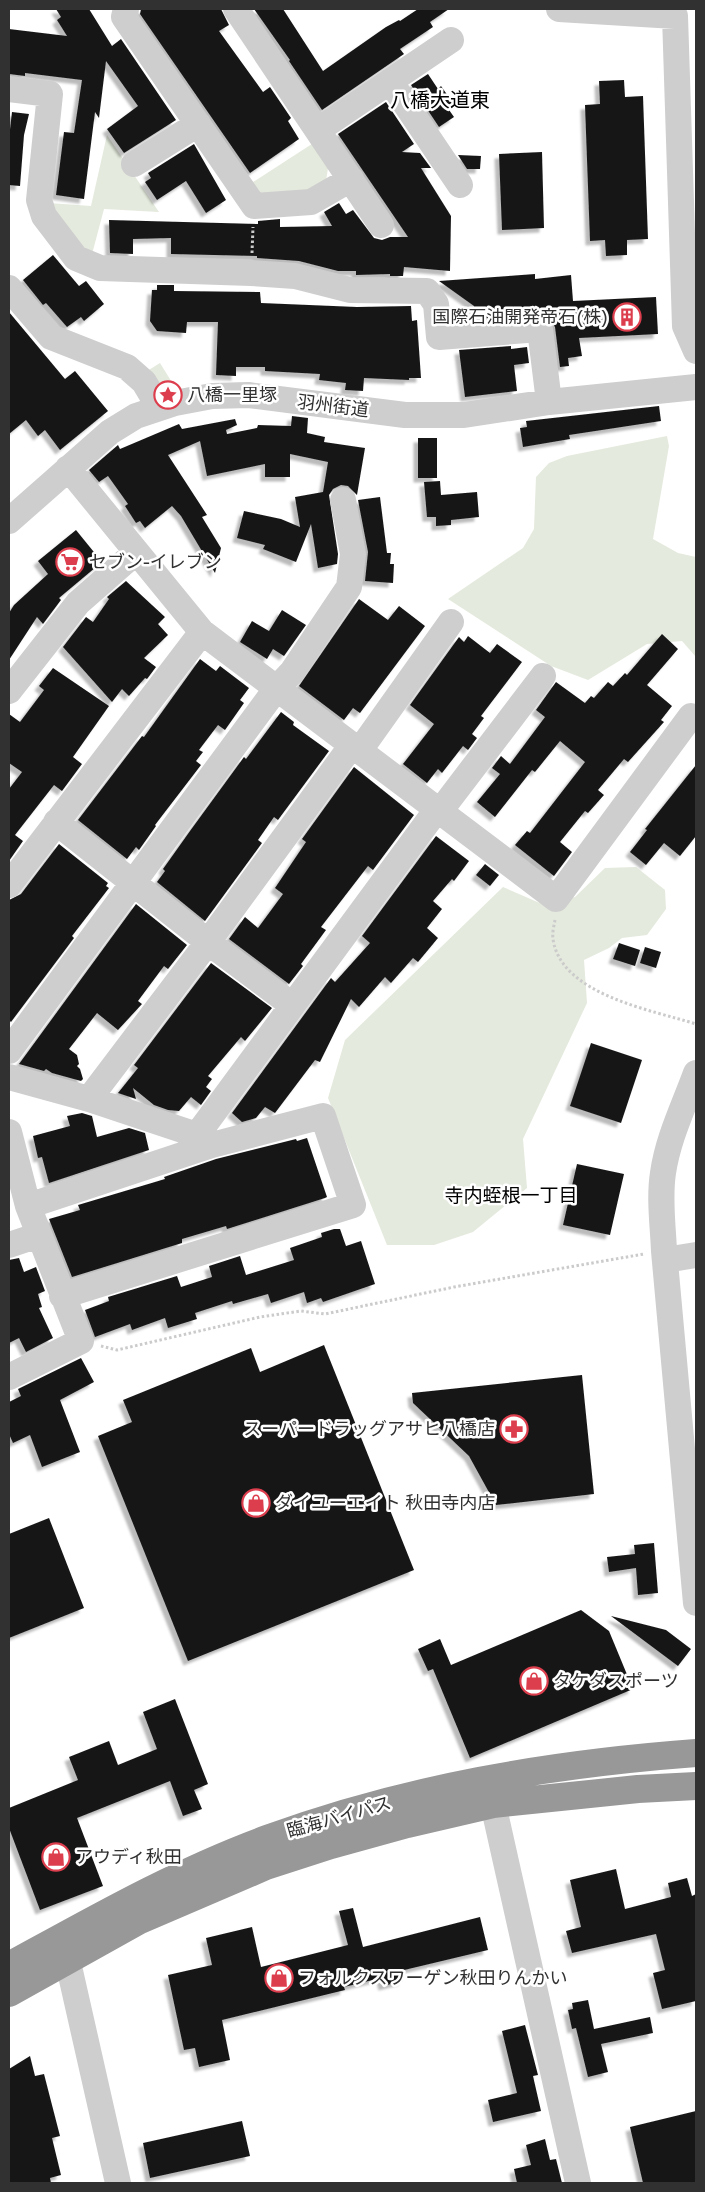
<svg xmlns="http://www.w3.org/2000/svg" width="705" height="2192" font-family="'Golos Text','Noto Sans JP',sans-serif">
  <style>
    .green { fill: #e4eadd }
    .building { fill: #181818; filter: url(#shadow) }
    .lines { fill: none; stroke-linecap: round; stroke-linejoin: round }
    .path { stroke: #cbcbcb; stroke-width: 3; stroke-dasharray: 2.5 2.5; stroke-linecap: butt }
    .minor { stroke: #cecece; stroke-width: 26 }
    .highway { stroke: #989898; stroke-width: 28 }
    .labels { text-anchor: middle; stroke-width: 5; stroke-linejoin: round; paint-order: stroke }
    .poi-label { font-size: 18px; fill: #313131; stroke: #fff; text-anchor: start }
    .street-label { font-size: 18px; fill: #313131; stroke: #fff }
    .neighbourhood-label { font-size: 19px; fill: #000; stroke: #fff }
    .quarter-label { font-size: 20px; fill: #000; stroke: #fff }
  </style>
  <defs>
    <filter id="shadow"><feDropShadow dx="-4.5" dy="4.5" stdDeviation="1" flood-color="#0004"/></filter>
  </defs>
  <rect width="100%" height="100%" fill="#fff"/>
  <path class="green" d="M 107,135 L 159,212 L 104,209 L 91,258 L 49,203 L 91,206 Z
    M 315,142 L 329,162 L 326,181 L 315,191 L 260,198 L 250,184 Z
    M 160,363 L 173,384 L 156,394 L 144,373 Z
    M 667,436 L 669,446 L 653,539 L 678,553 L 696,557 L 696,657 L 682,641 L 647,644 L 588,680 L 551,666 L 448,599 L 523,548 L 534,529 L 536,477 L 549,463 L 567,456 Z
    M 636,867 L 665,890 L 666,909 L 647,935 L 622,938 L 609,948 L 584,960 L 587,1003 L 523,1139 L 527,1188 L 473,1232 L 434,1245 L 387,1245 L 328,1098 L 345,1040 L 503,887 L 542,904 L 575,897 L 605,868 Z"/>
  <path class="building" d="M 56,9 L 89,9 L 112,46 L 121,39 L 176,120 L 124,153 L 107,129 L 138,106 L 106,61 L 99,118 L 95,112 L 84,199 L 56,195 L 64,132 L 74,133 L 82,80 L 25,73 L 25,76 L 9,74 L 9,29 L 67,36 L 57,20 L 61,17 Z
    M 141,9 L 221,9 L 229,25 L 219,31 L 263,92 L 270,87 L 291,118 L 288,121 L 299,139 L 250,173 L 140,14 Z
    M 254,9 L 283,9 L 323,71 L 386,27 L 399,20 L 400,21 L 418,9 L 449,9 L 430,22 L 433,27 L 400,49 L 404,54 L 322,110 L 289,61 L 290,60 Z
    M 428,74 L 438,89 L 441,86 L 453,103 L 447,107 L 454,117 L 439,127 L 411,85 Z
    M 624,80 L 625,97 L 643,96 L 648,239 L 627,240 L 627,255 L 606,256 L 605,240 L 590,241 L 585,105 L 600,104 L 599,81 Z
    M 386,102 L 414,144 L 402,152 L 420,153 L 431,168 L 421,168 L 451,216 L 450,271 L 404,267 L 403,276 L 390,276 L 390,274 L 356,275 L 356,271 L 338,271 L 299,261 L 257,258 L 257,256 L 171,254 L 171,238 L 133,239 L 133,254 L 110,253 L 109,220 L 258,224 L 258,221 L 280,219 L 280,227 L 332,226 L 324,212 L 339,203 L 346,214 L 353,210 L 374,238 L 382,240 L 390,237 L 408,237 L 338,134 Z
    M 12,112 L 29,114 L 24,135 L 20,186 L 9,185 L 9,138 Z
    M 194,144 L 226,200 L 206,213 L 186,181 L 157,200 L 145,182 L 151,178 L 148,173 Z
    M 542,152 L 544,228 L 502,230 L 499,154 Z
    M 458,155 L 481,156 L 480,169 L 467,169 Z
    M 53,255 L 79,286 L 86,281 L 104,304 L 84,321 L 81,317 L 67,327 L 46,303 L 43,305 L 23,280 Z
    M 535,274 L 535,279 L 571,275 L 573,301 L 656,297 L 658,334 L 579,338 L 582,356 L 568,358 L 569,366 L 560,367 L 555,327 L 546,314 L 475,319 L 474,306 L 439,281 Z
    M 157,285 L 174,285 L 174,291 L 260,292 L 261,303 L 357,307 L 411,306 L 412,321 L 417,320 L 421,378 L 409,378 L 409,380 L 364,378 L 363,391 L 345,390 L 346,383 L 319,380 L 320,374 L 265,371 L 265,367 L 236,367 L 236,376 L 216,375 L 218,322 L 187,322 L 186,333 L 157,331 L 150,321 L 152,290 L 157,290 Z
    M 9,312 L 65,379 L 75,371 L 108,411 L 60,450 L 45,430 L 38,436 L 26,420 L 9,434 Z
    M 511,346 L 511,349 L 527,347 L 529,363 L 514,365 L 517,391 L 465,397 L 459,350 Z
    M 659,406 L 661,421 L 569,435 L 570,439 L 523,447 L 520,428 L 527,427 L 526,421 Z
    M 292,416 L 308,418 L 307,433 L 325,437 L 324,442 L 365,448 L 357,495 L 348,486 L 341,485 L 333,489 L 329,495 L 338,554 L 337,564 L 318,568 L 311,524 L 296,562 L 263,549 L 265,545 L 237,538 L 244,511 L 281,519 L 300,527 L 295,497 L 323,492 L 328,462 L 290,454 L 290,477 L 265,477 L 265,464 L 207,476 L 200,441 L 168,455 L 207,515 L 202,517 L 221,548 L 215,573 L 181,516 L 172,506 L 145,528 L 140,521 L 136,523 L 125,506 L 128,504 L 108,476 L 99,482 L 89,470 L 118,445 L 120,449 L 179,424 L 182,429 L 235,419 L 237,425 L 226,430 L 227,434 L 257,428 L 258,425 L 291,426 Z
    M 418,438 L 437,438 L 437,478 L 418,478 Z
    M 440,481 L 441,495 L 477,492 L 479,517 L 451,520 L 451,525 L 436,526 L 436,517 L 427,517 L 424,482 Z
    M 380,497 L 387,553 L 391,553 L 390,564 L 394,564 L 393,583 L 365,581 L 368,552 L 358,500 Z
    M 76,530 L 102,562 L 59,598 L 61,600 L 43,624 L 37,617 L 9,660 L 9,613 L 14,605 L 48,574 L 38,561 Z
    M 126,581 L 165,617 L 158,624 L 168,635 L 144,658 L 156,667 L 147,679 L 145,678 L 129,696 L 122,689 L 112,702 L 63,647 L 86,617 L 93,622 L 109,599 L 107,597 Z
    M 359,599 L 388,620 L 399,606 L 425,626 L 360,713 L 353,708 L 344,720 L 299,686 Z
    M 282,610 L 306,625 L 284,656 L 273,649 L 267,659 L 240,642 L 252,621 L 269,631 Z
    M 662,634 L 678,649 L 647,685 L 672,706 L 661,720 L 664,722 L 628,762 L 624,759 L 598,790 L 604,795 L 588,813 L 585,811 L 560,842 L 572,852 L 554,876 L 515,845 L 527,831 L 530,833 L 585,762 L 560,741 L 535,772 L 532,770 L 495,817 L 477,802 L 500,774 L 492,768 L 501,756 L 510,764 L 545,717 L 536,710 L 556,682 L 585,703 L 591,696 L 594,698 L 608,682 L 613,686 L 625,673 L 627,675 Z
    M 468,636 L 490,653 L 497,644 L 522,662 L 481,716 L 484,718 L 472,734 L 477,738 L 468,750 L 463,746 L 442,773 L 438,769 L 427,783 L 403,764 L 434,724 L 410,705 L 459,637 L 464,642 Z
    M 200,659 L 216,671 L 220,666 L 249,688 L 240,700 L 244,703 L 225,730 L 218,725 L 199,750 L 203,752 L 196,761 L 201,765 L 155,825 L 156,826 L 139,850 L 136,847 L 127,859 L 78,820 L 142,736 L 144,737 Z
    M 53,668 L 109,706 L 73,757 L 82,764 L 62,791 L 54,785 L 15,835 L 23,841 L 9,861 L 9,789 L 22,772 L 9,763 L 9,714 L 20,722 L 44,690 L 39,686 Z
    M 281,712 L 294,722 L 293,725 L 329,751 L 278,820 L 274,817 L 258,840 L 262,843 L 205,921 L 157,882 L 165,871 L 163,869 L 190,831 L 244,757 L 246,759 Z
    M 696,765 L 696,836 L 680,856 L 664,843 L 646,865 L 630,852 L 647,830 L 645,829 Z
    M 354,767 L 414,815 L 373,870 L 368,866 L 321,927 L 326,930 L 301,964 L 303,966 L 289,984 L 229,939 L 245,917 L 258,928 L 283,894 L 275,888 L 306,842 L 302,839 Z
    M 436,836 L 469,861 L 454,881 L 452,879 L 433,901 L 442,909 L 427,928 L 438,938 L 418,962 L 413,958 L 391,983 L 385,977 L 359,1007 L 351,999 L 320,1062 L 315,1060 L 275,1113 L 265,1107 L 256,1118 L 242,1122 L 232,1113 L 331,978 L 335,982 L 370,943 L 362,936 Z
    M 59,844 L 108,883 L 106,886 L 109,888 L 72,936 L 74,938 L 11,1022 L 9,1020 L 9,900 L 21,894 Z
    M 485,864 L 499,875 L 490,886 L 476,875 Z
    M 136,904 L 187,945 L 168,969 L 164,966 L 138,1001 L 142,1004 L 118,1030 L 97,1013 L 69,1049 L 77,1055 L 79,1064 L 77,1066 L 80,1069 L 83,1079 L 81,1081 L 52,1073 L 46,1069 L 44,1071 L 19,1064 Z
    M 619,943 L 640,950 L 635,966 L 613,959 Z
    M 645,947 L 661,952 L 656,968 L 640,963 Z
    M 211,963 L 272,1008 L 245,1041 L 241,1037 L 208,1076 L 212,1079 L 206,1087 L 211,1091 L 201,1105 L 191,1097 L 179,1111 L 168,1110 L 154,1105 L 133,1088 L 136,1099 L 118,1093 L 138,1068 L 134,1065 Z
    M 591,1043 L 642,1060 L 621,1123 L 570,1106 Z
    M 82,1113 L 92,1116 L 97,1137 L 129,1128 L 145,1133 L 149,1150 L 49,1183 L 42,1157 L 38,1158 L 33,1136 L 70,1126 L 67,1116 Z
    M 307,1138 L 327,1197 L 325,1198 L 227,1229 L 226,1226 L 182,1239 L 182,1243 L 72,1277 L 49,1219 L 80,1210 L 78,1205 L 165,1179 L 164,1177 L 216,1159 L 296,1139 L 297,1141 Z
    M 577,1164 L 624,1174 L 610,1235 L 563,1225 Z
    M 334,1229 L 340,1229 L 346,1246 L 361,1241 L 375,1284 L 323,1302 L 321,1298 L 307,1303 L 304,1292 L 271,1303 L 268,1294 L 233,1304 L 232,1301 L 195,1313 L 197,1319 L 168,1328 L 165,1318 L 132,1330 L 130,1324 L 95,1337 L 85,1310 L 109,1301 L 108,1297 L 177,1276 L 181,1287 L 212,1277 L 209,1266 L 240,1256 L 246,1275 L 294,1260 L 290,1248 L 322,1237 L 321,1233 Z
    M 19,1258 L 24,1272 L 36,1267 L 45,1291 L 38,1294 L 42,1307 L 39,1308 L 53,1338 L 26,1352 L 19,1338 L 9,1343 L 9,1260 Z
    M 324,1345 L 414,1570 L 188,1661 L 98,1436 L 132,1422 L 123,1400 L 251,1348 L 260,1372 Z
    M 81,1358 L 94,1382 L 60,1400 L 80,1452 L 42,1467 L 30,1435 L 13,1443 L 9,1434 L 9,1402 L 21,1396 L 18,1389 Z
    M 582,1375 L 594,1494 L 496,1505 L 469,1456 L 413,1403 L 412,1393 Z
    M 49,1518 L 84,1608 L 9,1638 L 9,1534 Z
    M 654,1543 L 658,1593 L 638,1595 L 636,1568 L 609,1572 L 607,1557 L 635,1554 L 634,1545 Z
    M 581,1610 L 609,1631 L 633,1689 L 470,1758 L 433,1669 L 428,1671 L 418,1649 L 440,1639 L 451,1665 Z
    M 611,1616 L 666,1630 L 691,1649 L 678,1666 Z
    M 175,1699 L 208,1784 L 194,1790 L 202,1809 L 183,1816 L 170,1781 L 77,1818 L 103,1886 L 40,1910 L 9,1828 L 9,1808 L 78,1780 L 69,1757 L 109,1741 L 118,1765 L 157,1749 L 143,1712 Z
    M 616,1869 L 625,1909 L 671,1897 L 668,1883 L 687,1878 L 692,1896 L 696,1894 L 696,2001 L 662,2009 L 653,1973 L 665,1970 L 656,1934 L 572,1953 L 566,1931 L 581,1927 L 570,1880 Z
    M 353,1908 L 363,1947 L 480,1917 L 488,1950 L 400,1971 L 403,1981 L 383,1986 L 381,1978 L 344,1987 L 345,1990 L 222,2020 L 230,2060 L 199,2067 L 195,2048 L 184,2050 L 168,1975 L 212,1965 L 206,1938 L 252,1927 L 261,1967 L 348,1945 L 339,1911 Z
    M 588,2000 L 594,2029 L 650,2017 L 653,2033 L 601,2044 L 608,2072 L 588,2077 L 576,2028 L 572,2029 L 568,2010 L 573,2009 L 572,2003 Z
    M 525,2025 L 538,2075 L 533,2076 L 541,2111 L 493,2122 L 488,2100 L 517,2093 L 502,2031 Z
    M 30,2056 L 35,2076 L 44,2074 L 60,2136 L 52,2138 L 61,2175 L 50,2178 L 51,2183 L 9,2183 L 9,2069 Z
    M 696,2111 L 696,2183 L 643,2183 L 630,2127 Z
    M 242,2121 L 250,2156 L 150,2178 L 143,2143 Z
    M 545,2139 L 550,2160 L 556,2159 L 562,2183 L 517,2183 L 514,2169 L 531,2165 L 526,2145 Z"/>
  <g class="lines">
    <path class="path" d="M 252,253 L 253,227
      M 555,920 C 554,926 552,933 553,939 C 561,995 652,1010 696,1024
      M 101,1346 L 117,1350 L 260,1317 L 301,1311 L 325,1314 L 454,1287 L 644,1254"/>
    <path class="minor" d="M 126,9 L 124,17 L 254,206 L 311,202 L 351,179
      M 236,9 L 381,225
      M 559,9 L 675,16 L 685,326 L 696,351
      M 390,81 L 460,185
      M 9,89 L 50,94 L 39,200 L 44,216 L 76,258 L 100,268 L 251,273 L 295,276 L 350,290 L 427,291 L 436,304 L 439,337 L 540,329 L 549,402
      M 318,130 L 451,40
      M 134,164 L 198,124
      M 9,288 L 51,337 L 127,367 L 144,382 L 159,407
      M 68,468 L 202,632 L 556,899 L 691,716
      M 9,521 L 110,432 L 136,416 L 175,403 L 212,396 L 248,395 L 405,415 L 464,415 L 549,402 L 696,387
      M 9,691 L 78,603 L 135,553
      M 360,750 L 451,622
      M 441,810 L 543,676
      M 56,822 L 208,942 L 292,1005
      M 9,885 L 202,632
      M 9,1051 L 276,689 L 292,672 L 349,587 L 353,554 L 343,500
      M 696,1073 C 684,1106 668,1138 663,1173 C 659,1198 663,1226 664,1251 L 696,1603
      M 9,1077 L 89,1099 L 197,1135 L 212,1145
      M 89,1099 L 208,942 L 352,745
      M 9,1132 L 28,1206 L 81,1341 L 9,1377
      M 197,1135 L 438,808
      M 28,1206 L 212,1145 L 323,1116 L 353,1205 L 62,1296
      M 9,1245 L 39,1235
      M 665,1260 L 696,1255
      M 493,1804 L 578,2183
      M 63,1940 L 118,2183"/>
    <path class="highway" d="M 9,1966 C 93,1920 177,1872 267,1839 C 407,1788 549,1764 696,1753
      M 9,1993 L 138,1921 L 266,1866 L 331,1845 L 407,1824 L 493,1804 L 638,1789 L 696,1786"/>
  </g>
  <defs>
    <g id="building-ring" transform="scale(1.4375)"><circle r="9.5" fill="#fff" stroke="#dd3e4d" stroke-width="1.5"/><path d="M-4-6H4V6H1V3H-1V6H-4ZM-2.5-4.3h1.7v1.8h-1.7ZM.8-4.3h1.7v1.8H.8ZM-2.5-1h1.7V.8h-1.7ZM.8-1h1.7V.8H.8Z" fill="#dd3e4d"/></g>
    <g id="sight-ring" transform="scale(1.4375)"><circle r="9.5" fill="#fff" stroke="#dd3e4d" stroke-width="1.5"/><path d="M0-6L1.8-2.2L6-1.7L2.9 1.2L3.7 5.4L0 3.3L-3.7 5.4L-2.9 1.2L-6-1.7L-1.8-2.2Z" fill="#dd3e4d"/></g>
    <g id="supermarket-ring" transform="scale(1.4375)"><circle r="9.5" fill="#fff" stroke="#dd3e4d" stroke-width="1.5"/><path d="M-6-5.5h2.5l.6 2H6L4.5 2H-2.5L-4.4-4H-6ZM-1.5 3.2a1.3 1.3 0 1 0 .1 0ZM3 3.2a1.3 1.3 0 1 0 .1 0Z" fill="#dd3e4d"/></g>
    <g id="pharmacy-ring" transform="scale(1.4375)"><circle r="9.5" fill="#fff" stroke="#dd3e4d" stroke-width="1.5"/><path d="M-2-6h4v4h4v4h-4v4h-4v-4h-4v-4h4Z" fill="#dd3e4d"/></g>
    <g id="shop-ring" transform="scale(1.4375)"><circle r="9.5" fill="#fff" stroke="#dd3e4d" stroke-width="1.5"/><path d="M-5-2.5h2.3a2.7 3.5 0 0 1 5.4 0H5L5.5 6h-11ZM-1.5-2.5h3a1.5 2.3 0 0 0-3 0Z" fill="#dd3e4d"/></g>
  </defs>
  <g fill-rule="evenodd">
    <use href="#building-ring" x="627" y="317"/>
    <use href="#sight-ring" x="168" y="395"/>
    <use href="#supermarket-ring" x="70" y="562"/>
    <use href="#pharmacy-ring" x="514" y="1429"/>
    <use href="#shop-ring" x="256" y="1503"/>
    <use href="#shop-ring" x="534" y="1681"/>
    <use href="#shop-ring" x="56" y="1857"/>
    <use href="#shop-ring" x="279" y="1978"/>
  </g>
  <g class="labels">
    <g class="poi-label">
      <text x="608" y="323" text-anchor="end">国際石油開発帝石(株)</text>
      <text x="187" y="401">八橋一里塚</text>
      <text x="89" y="568">セブン-イレブン</text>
      <text x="495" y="1435" text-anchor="end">スーパードラッグアサヒ八橋店</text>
      <text x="275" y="1509">ダイユーエイト 秋田寺内店</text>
      <text x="553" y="1687">タケダスポーツ</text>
      <text x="75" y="1863">アウディ秋田</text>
      <text x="298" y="1984">フォルクスワーゲン秋田りんかい</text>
    </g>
    <g class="street-label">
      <text transform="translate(333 406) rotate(7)" y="6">羽州街道</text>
      <text transform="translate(339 1817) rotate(-16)" y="6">臨海バイパス</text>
    </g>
    <g class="neighbourhood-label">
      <text x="511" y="1202">寺内蛭根一丁目</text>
    </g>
    <g class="quarter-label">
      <text x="440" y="107">八橋大道東</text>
    </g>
  </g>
  <rect width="705" height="2192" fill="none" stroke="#313131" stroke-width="20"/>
</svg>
